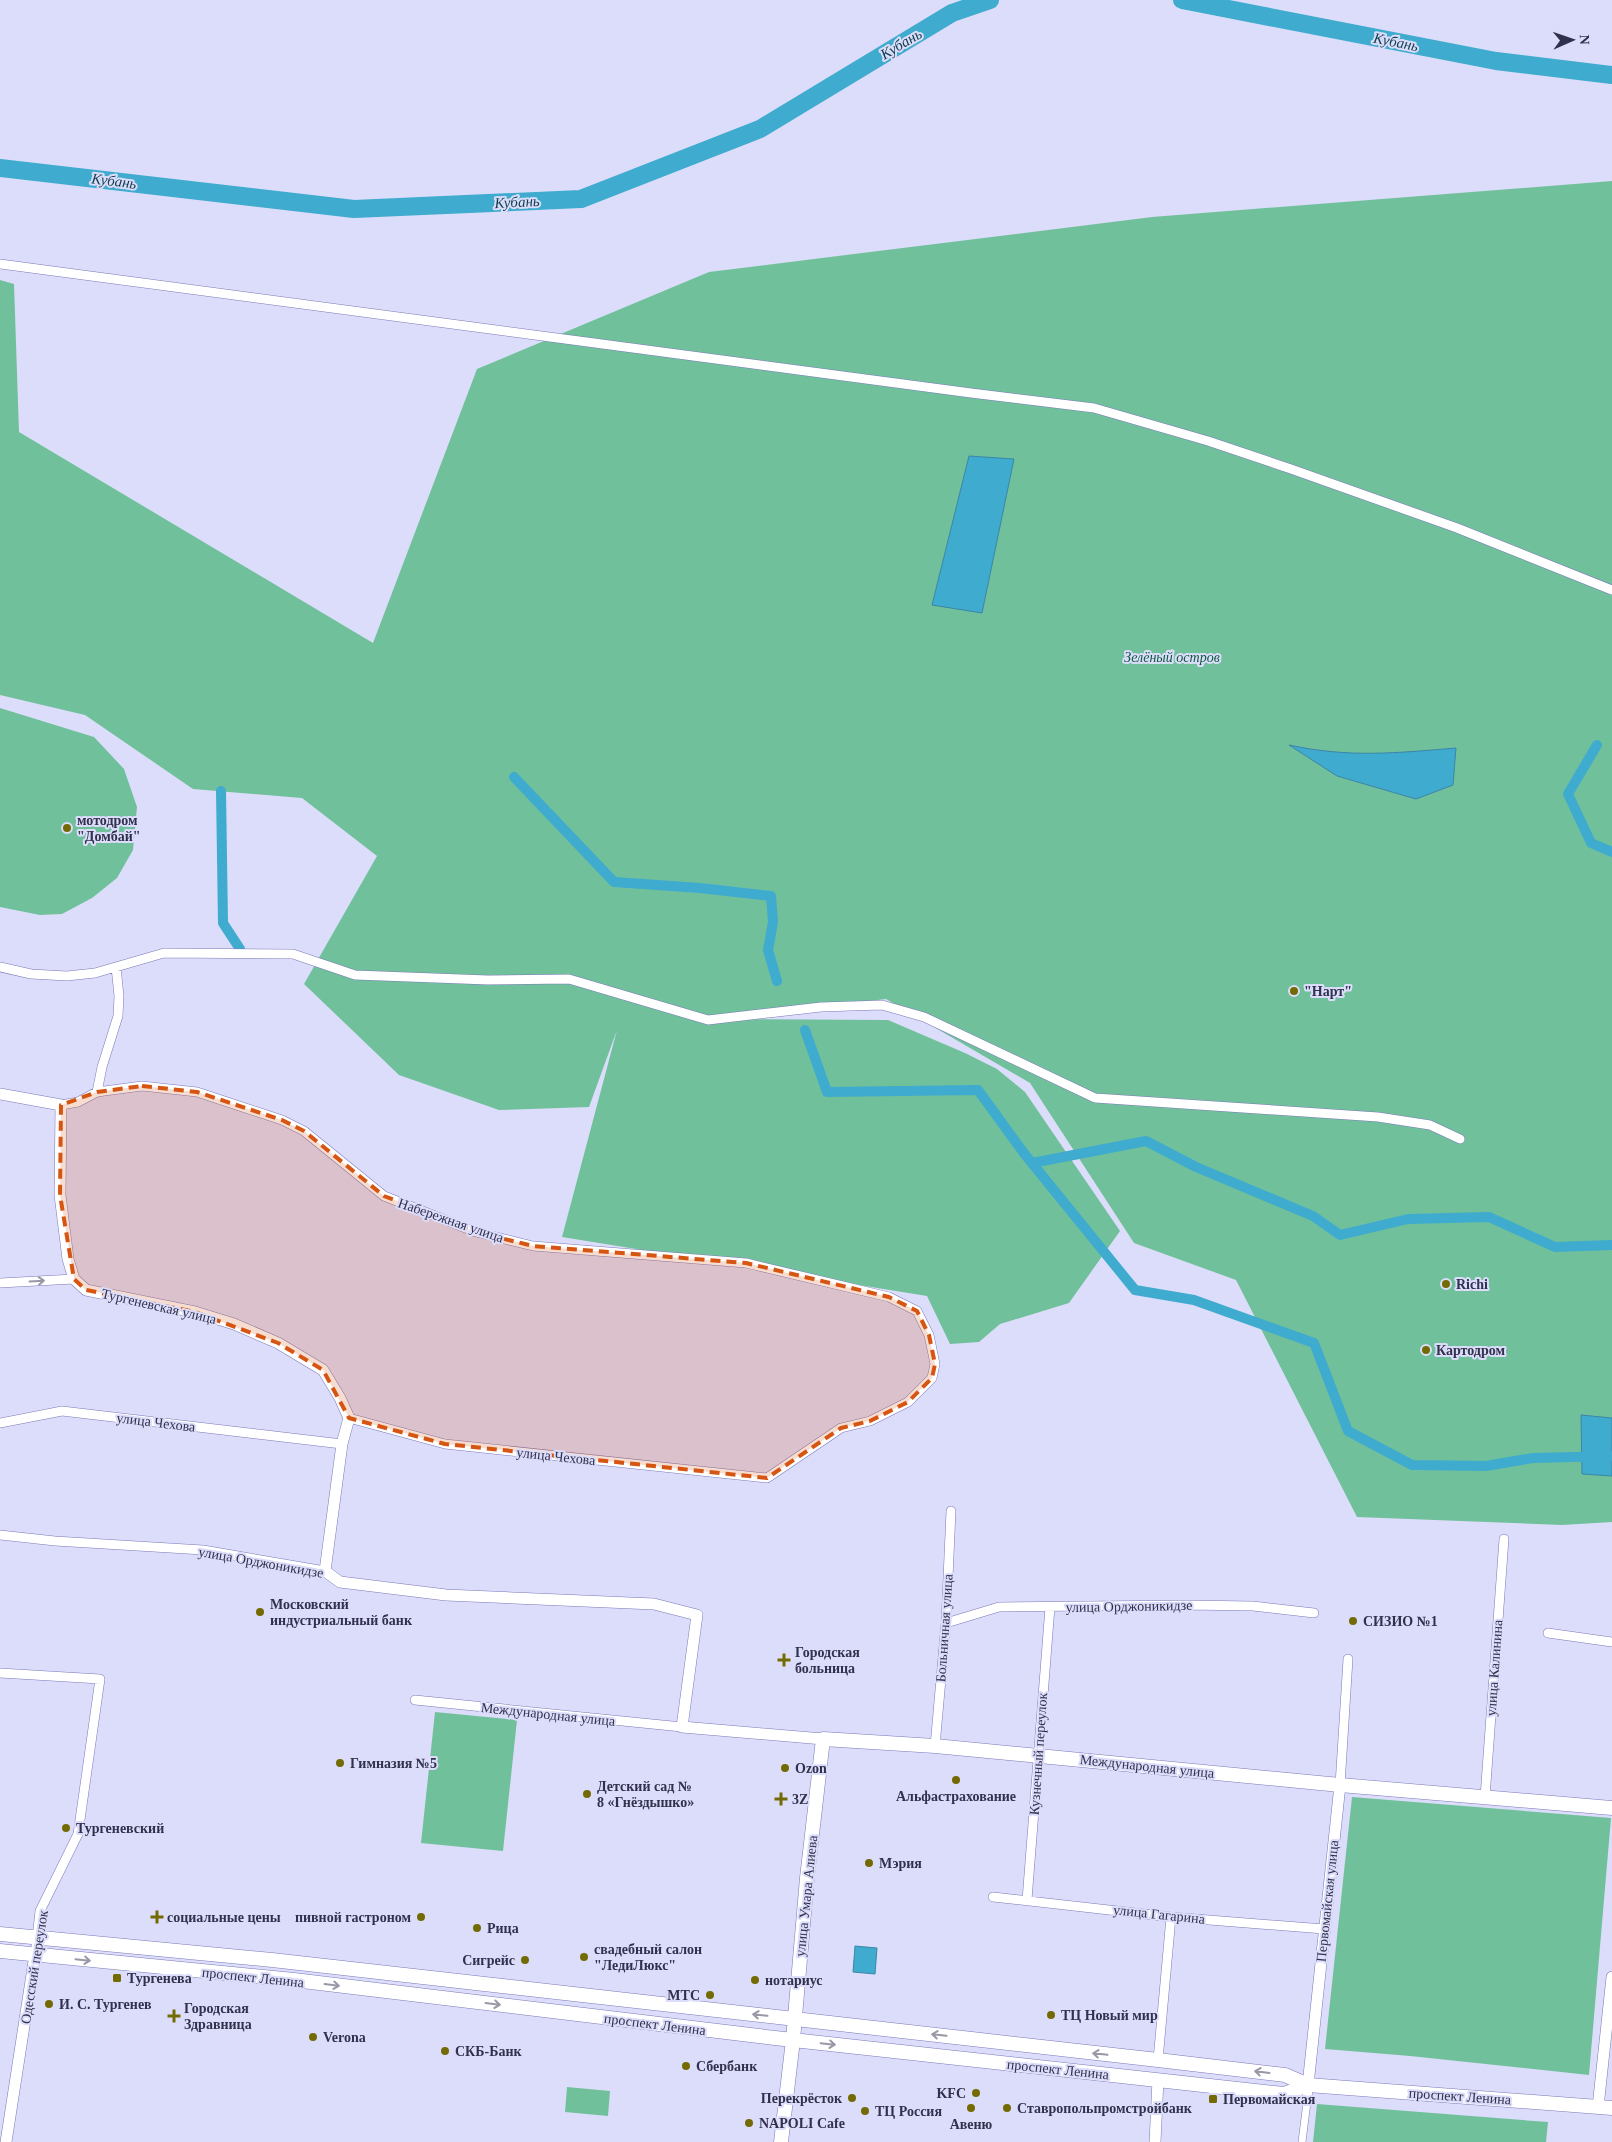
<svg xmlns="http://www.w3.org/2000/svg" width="1612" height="2142" font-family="'Times New Roman',serif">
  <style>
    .green { fill: #71c09c }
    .water { fill: #3fabce; stroke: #3b86a7 }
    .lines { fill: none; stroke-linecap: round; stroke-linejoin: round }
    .canal { stroke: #3fabce; stroke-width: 10 }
    .river { stroke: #3fabce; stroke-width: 18 }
    .pedestrian-casing { stroke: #7a79ba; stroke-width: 8 }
    .minor-casing { stroke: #7a79ba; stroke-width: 10 }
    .tertiary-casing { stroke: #7a79ba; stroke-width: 12 }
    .secondary-casing { stroke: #7a79ba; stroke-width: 15 }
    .pedestrian { stroke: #fff; stroke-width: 7 }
    .minor { stroke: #fff; stroke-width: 9 }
    .tertiary { stroke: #fff; stroke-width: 11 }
    .secondary { stroke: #fff; stroke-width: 14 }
    .oneway { stroke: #9898a6 }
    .marked { fill: #d65512; fill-opacity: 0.2; stroke: #d65512; stroke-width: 4; stroke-dasharray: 10 6; stroke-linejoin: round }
    .poi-dot { fill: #736a03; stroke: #dcddfa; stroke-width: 2 }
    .labels { text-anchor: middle; stroke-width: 4; stroke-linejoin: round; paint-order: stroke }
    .park-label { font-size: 14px; font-style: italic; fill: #0d593e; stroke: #dcddfa }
    .poi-label { font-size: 14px; font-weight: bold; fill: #31314d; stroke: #dcddfa; text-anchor: start }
    .street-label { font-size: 14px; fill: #31314d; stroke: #dcddfa }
    .water-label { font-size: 15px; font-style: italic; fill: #0e3e4d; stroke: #dcddfa }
  </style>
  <rect width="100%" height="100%" fill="#dcddfa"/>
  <path class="green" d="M 1612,181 L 1612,1522 L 1562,1525 L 1357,1517 L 1236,1280 L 1134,1243 L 1030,1083 L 886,999 L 723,1019 L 888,1020 L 965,1053 L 997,1069 L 1025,1092 L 1120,1231 L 1069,1303 L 1000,1324 L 979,1342 L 950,1344 L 927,1296 L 562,1237 L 617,1030 L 589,1107 L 499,1110 L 399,1075 L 304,984 L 377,856 L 302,798 L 193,789 L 85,715 L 0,695 L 0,280 L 14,284 L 19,432 L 373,643 L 477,369 L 709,272 L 1152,217 Z
    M 0,708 L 94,737 L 124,769 L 137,807 L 133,850 L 117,878 L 92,898 L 62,914 L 40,915 L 0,907 Z
    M 435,1712 L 517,1720 L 503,1851 L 421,1843 Z
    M 1352,1797 L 1611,1818 L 1589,2075 L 1410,2056 L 1325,2049 Z
    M 567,2087 L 610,2091 L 608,2116 L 565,2112 Z
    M 1317,2104 L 1548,2122 L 1546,2142 L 1313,2142 Z"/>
  <path class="water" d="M 969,456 L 1014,459 L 982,613 L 932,605 Z
    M 1289,745 C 1349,758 1396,753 1456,748 L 1453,785 L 1416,799 L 1337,776 Z
    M 1581,1415 L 1612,1418 L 1612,1476 L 1582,1474 Z
    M 855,1946 L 877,1948 L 875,1974 L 853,1972 Z"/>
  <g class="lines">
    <path class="canal" d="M 1597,745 L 1568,794 L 1591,843 L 1612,852
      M 514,777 L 614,882 L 700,888 L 771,896 L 773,922 L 768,950 L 777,981
      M 221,791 L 223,923 L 240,949
      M 805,1030 L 827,1092 L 978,1090 L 1023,1152 L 1135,1290 L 1194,1300 L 1314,1343 L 1348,1431 L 1412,1465 L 1486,1466 L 1533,1458 L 1612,1456
      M 1032,1163 L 1146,1141 L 1196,1167 L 1313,1216 L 1340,1235 L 1408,1219 L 1489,1217 L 1555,1247 L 1612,1245"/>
    <path class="river" d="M 1182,0 L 1496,61 L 1612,75
      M 0,168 L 354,209 L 581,199 L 760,129 L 952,13 L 990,0"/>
    <g class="pedestrian-casing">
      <path id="pedestrian" d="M 1302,2142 L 1307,2102"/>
    </g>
    <g class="minor-casing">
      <path id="minor" d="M 0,264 L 971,393 L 1094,408 L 1208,441 L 1291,469 L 1457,528 L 1612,590
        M 0,967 L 31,974 L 67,976 L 95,973 L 164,953 L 293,954 L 355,975 L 488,980 L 569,979 L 708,1020 L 821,1007 L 882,1005 L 924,1017 L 1095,1098 L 1378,1117 L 1430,1125 L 1460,1139
        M 97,1092 L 102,1067 L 118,1016 L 119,996 L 116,967
        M 61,1105 L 78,1102 L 97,1092 L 142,1086 L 197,1092 L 282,1120 L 304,1131 L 384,1196 L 476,1232 L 533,1246 L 746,1263 L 889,1297 L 917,1311 L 929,1335 L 935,1364 L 932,1378 L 908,1402 L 870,1421 L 841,1428 L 767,1478 L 445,1444 L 349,1418
        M 0,1283 L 74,1279
        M 0,1423 L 62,1411 L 342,1444
        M 0,1535 L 55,1541 L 203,1550 L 325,1571
        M 946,1623 L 999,1607 L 1187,1605 L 1253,1606 L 1314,1613
        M 1548,1633 L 1612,1642
        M 0,1673 L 100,1679 L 78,1834 L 40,1911 L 35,1955
        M 415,1700 L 682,1727
        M 935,1746 L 946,1623 L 951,1511
        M 1340,1785 L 1348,1659
        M 1485,1797 L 1504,1539
        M 993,1897 L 1171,1917 L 1324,1929
        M 1027,1900 L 1050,1607
        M 1158,2060 L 1171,1917
        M 1307,2102 L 1308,2085"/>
    </g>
    <g class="tertiary-casing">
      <path id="tertiary" d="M 0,1094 L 61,1105 L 60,1195 L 68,1259 L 74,1279 L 86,1290 L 195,1312 L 234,1324 L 278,1343 L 323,1370 L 340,1398 L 349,1418 L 342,1444 L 325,1571 L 340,1582 L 446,1595 L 654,1604 L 697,1615 L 682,1727 L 823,1739
        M 1308,2085 L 1340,1785
        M 1598,2107 L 1612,1977
        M 6,2142 L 35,1955
        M 1155,2142 L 1158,2080"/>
    </g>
    <g class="secondary-casing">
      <path id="secondary" d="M 0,1934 L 272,1960 L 1158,2060 L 1285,2075 L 1308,2085 L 1612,2108
        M 0,1951 L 294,1980 L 775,2038 L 1284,2094 L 1308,2085
        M 781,2142 L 793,2040 L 807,1878 L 823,1739 L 935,1746 L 1340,1785 L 1612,1808"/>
    </g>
    <use href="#pedestrian" class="pedestrian"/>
    <use href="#minor" class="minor"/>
    <use href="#tertiary" class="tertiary"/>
    <use href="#secondary" class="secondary"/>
  </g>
  <defs><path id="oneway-shaft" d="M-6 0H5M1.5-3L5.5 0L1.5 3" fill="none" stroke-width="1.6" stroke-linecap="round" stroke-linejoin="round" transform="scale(1.25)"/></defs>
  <g class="oneway">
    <use href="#oneway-shaft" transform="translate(37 1281) rotate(-3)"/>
    <use href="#oneway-shaft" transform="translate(83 1960) rotate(6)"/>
    <use href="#oneway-shaft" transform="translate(332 1985) rotate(7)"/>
    <use href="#oneway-shaft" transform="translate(493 2004) rotate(7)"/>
    <use href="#oneway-shaft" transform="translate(760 2015) rotate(-174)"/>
    <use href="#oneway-shaft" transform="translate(939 2035) rotate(-174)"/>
    <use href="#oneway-shaft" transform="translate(828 2044) rotate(6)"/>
    <use href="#oneway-shaft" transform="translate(1100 2054) rotate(-174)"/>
    <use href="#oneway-shaft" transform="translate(1262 2072) rotate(-173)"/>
  </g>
  <path class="marked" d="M 142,1086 L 197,1092 L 282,1120 L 304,1131 L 384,1196 L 476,1232 L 533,1246 L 746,1263 L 889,1297 L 917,1311 L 929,1335 L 935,1364 L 932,1378 L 908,1402 L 870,1421 L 841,1428 L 767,1478 L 445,1444 L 349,1418 L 323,1370 L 278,1343 L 195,1312 L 86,1290 L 74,1279 L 60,1195 L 61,1105 L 97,1092 Z"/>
  <g class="poi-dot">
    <circle cx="67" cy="828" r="5"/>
    <circle cx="1294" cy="991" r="5"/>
    <circle cx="1446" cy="1284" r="5"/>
    <circle cx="1426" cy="1350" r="5"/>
    <circle cx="260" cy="1612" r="5"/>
    <circle cx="1353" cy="1621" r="5"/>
    <path d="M781.5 1652.5h5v5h5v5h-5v5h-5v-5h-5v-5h5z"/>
    <circle cx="340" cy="1763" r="5"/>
    <circle cx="785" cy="1768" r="5"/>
    <circle cx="956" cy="1780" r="5"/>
    <circle cx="587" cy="1794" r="5"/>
    <path d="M778.5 1791.5h5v5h5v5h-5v5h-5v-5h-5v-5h5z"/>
    <circle cx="66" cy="1828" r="5"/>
    <circle cx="869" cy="1863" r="5"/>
    <path d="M154.5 1909.5h5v5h5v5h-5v5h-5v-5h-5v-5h5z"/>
    <circle cx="421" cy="1917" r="5"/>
    <circle cx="477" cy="1928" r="5"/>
    <circle cx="584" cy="1957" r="5"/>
    <circle cx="525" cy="1960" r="5"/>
    <rect x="112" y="1973" width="10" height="10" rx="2.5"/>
    <circle cx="755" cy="1980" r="5"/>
    <circle cx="710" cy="1995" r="5"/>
    <circle cx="49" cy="2004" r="5"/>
    <circle cx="1051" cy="2015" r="5"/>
    <path d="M171.5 2008.5h5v5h5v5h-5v5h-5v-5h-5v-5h5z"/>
    <circle cx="313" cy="2037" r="5"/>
    <circle cx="445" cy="2051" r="5"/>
    <circle cx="686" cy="2066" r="5"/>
    <circle cx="976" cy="2093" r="5"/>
    <circle cx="852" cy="2098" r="5"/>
    <rect x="1208" y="2094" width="10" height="10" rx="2.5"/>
    <circle cx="971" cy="2108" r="5"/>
    <circle cx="1007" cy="2108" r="5"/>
    <circle cx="865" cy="2111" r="5"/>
    <circle cx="749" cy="2123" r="5"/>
  </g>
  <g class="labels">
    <g class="park-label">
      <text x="1172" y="662">Зелёный остров</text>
    </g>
    <g class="poi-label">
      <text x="77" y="825">мотодром<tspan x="77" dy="16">"Домбай"</tspan></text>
      <text x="1304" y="996">"Нарт"</text>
      <text x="1456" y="1289">Richi</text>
      <text x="1436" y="1355">Картодром</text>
      <text x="270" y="1609">Московский<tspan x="270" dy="16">индустриальный банк</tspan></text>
      <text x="1363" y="1626">СИЗИО №1</text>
      <text x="795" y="1657">Городская<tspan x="795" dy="16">больница</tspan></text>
      <text x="350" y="1768">Гимназия №5</text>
      <text x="795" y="1773">Ozon</text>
      <text x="597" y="1791">Детский сад №<tspan x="597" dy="16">8 «Гнёздышко»</tspan></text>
      <text x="956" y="1801" text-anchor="middle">Альфастрахование</text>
      <text x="792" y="1804">3Z</text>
      <text x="76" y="1833">Тургеневский</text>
      <text x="879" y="1868">Мэрия</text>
      <text x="167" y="1922">социальные цены</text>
      <text x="411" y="1922" text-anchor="end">пивной гастроном</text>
      <text x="487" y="1933">Рица</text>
      <text x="594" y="1954">свадебный салон<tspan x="594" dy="16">"ЛедиЛюкс"</tspan></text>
      <text x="515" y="1965" text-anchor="end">Сигрейс</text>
      <text x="127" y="1983">Тургенева</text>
      <text x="765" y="1985">нотариус</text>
      <text x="700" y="2000" text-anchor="end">МТС</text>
      <text x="59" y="2009">И. С. Тургенев</text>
      <text x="184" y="2013">Городская<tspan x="184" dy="16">Здравница</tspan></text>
      <text x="1061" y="2020">ТЦ Новый мир</text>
      <text x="323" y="2042">Verona</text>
      <text x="455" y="2056">СКБ-Банк</text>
      <text x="696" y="2071">Сбербанк</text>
      <text x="966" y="2098" text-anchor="end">KFC</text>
      <text x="842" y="2103" text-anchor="end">Перекрёсток</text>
      <text x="1223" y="2104">Первомайская</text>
      <text x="1017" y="2113">Ставропольпромстройбанк</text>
      <text x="875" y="2116">ТЦ Россия</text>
      <text x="759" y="2128">NAPOLI Cafe</text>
      <text x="971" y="2129" text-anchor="middle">Авеню</text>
    </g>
    <g class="street-label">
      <text transform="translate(451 1220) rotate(19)" y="5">Набережная улица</text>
      <text transform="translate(159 1306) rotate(13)" y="5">Тургеневская улица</text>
      <text transform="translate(156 1422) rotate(7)" y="5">улица Чехова</text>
      <text transform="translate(556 1456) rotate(6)" y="5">улица Чехова</text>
      <text transform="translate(261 1562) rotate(10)" y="5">улица Орджоникидзе</text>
      <text transform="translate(1129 1606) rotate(-1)" y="5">улица Орджоникидзе</text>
      <text transform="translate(944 1628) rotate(-86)" y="5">Больничная улица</text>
      <text transform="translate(1494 1668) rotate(-86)" y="5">улица Калинина</text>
      <text transform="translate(548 1714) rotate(6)" y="5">Международная улица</text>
      <text transform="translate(1038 1754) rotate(-86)" y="5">Кузнечный переулок</text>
      <text transform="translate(1147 1766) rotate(6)" y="5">Международная улица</text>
      <text transform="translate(806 1896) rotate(-84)" y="5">улица Умара Алиева</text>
      <text transform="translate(1327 1901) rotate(-84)" y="5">Первомайская улица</text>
      <text transform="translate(1159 1914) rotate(6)" y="5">улица Гагарина</text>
      <text transform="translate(34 1967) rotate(-81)" y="5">Одесский переулок</text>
      <text transform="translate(253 1977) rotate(6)" y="5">проспект Ленина</text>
      <text transform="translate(655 2024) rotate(7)" y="5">проспект Ленина</text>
      <text transform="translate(1058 2069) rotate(6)" y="5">проспект Ленина</text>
      <text transform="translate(1460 2096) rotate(4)" y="5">проспект Ленина</text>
    </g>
    <g class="water-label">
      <text transform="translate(1396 42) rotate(11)" y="5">Кубань</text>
      <text transform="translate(901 44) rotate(-31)" y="5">Кубань</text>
      <text transform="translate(114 181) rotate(7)" y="5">Кубань</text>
      <text transform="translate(517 202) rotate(-3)" y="5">Кубань</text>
    </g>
  </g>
  <g transform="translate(1572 40) rotate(88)" stroke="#dcddfa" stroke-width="4" paint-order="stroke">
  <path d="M0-4L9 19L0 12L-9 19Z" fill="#31314d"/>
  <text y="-8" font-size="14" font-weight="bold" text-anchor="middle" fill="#31314d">N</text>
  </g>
</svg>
